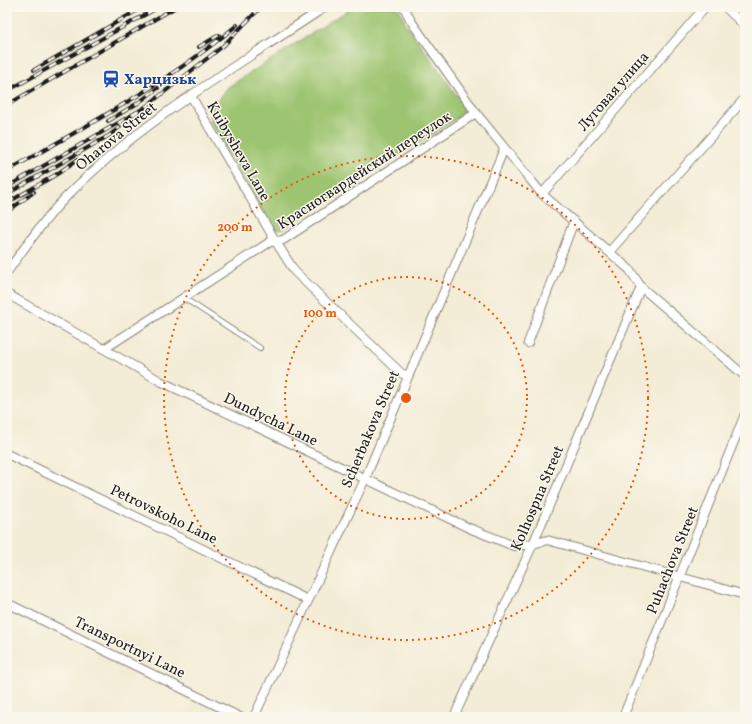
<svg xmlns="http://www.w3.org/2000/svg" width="752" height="724" font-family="Vollkorn,serif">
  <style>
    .green { fill: #9dc470; stroke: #5c7046 }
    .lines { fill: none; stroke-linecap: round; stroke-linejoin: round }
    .service-casing { stroke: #888479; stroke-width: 6 }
    .minor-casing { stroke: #888479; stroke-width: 10 }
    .service { stroke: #fff; stroke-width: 4 }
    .minor { stroke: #fff; stroke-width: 8 }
    .rail-casing { stroke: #1c1c1c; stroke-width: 4 }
    .rail { stroke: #fbf7ec; stroke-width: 2.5; stroke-dasharray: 8; stroke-linecap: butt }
    .ring { fill: none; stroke: #e8590c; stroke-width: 2; stroke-dasharray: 2 4 }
    .labels { text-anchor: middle; stroke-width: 3; stroke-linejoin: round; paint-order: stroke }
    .transit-label { font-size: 15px; font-weight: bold; fill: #164399; stroke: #fbf7ec; text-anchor: start }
    .street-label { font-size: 15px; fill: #1c1c1c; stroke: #fbf7ec }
    .centre { fill: #e8590c; stroke: #fbf7ec; stroke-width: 2 }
    .ring-label { font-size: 12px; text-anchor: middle; font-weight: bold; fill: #e8590c; stroke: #fbf7ec; stroke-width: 3; stroke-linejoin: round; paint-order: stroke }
  </style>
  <rect width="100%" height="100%" fill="#fbf7ec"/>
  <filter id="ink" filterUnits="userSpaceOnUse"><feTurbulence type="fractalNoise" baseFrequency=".025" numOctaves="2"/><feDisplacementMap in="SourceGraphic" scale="8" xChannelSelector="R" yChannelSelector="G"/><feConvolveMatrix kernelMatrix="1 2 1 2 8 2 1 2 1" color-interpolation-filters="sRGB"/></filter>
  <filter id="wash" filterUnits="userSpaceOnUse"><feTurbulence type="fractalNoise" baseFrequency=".012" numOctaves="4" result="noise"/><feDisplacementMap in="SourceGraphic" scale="16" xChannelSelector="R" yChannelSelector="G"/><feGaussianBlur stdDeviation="0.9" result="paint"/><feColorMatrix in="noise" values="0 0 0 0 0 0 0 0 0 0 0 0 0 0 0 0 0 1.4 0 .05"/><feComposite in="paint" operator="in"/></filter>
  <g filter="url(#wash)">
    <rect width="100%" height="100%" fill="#f3ecd6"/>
    <path class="green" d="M 353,7 L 398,7 L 406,24 L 465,107 L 460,116 L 283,229 L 277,230 L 272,227 L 210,121 L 212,109 L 228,87 Z"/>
  </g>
  <g filter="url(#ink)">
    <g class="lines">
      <g class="service-casing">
        <path id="service" d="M 184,298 L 260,348"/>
      </g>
      <g class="minor-casing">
        <path id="minor" d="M 404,7 L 411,21 L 476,113 L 542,194 L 630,270 L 641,287 L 745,376
          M 725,7 L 745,26
          M 191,96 L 276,242 L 295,272 L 401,373 L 408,376
          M 542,194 L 705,7
          M 610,251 L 745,98
          M 7,272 C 26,246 45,218 67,196 C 142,120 237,66 325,7
          M 7,294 L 162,382 L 469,528 L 514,546 L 533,544 L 547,540 L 745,595
          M 528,343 L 574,221
          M 104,349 L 270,242 L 283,240 L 476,113
          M 7,454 L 308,600
          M 7,603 L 240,717
          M 254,717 L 365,479 L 504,149
          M 454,717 L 533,544 L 641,287
          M 623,717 L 745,414"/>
      </g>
      <use href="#service" class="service"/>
      <use href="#minor" class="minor"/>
      <g class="rail-casing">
        <path id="rail" d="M 199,47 L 219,35
          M 34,70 L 143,7
          M 7,91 L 159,7
          M 7,105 L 176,7
          M 108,121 L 138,103 L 158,88
          M 7,171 C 86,126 168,83 237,25
          M 7,187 L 144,108 L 223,46 L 261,7
          M 7,194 L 110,135 L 120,127
          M 7,203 L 57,174 L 77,160
          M 7,212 L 34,192"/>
      </g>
      <use href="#rail" class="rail"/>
    </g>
  </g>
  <g class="ring">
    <circle cx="406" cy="398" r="121"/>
    <circle cx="406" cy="398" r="242"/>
  </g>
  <defs>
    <g id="station-bare" transform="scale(1.38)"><path d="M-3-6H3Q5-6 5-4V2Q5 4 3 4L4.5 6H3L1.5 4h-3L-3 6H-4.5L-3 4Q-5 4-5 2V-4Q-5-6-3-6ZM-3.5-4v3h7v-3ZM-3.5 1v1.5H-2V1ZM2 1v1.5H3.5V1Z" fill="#1a4fb4" stroke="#fbf7ec" stroke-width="2.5" paint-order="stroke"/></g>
  </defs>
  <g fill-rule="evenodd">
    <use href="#station-bare" x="111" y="79"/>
  </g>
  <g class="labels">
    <g class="transit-label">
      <text x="124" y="84">Харцизьк</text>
    </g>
    <g class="street-label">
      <text transform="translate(613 91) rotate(-49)" y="5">Луговая улица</text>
      <text transform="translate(116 136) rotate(-39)" y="5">Oharova Street</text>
      <text transform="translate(239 151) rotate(60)" y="5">Kuibysheva Lane</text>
      <text transform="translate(364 170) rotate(-33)" y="5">Красногвардейский переулок</text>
      <text transform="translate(271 419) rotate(26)" y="5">Dundycha Lane</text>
      <text transform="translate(370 429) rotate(-67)" y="5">Scherbakova Street</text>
      <text transform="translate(537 498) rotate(-67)" y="5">Kolhospna Street</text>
      <text transform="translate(164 514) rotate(26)" y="5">Petrovskoho Lane</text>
      <text transform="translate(672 560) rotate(-68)" y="5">Puhachova Street</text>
      <text transform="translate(130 647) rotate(26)" y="5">Transportnyi Lane</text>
    </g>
  </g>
  <circle cx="406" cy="398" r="6" class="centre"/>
  <g class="ring-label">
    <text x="235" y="231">200 m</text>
    <text x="320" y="317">100 m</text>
  </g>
  <rect width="752" height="724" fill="none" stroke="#fbf7ec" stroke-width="24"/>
</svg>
